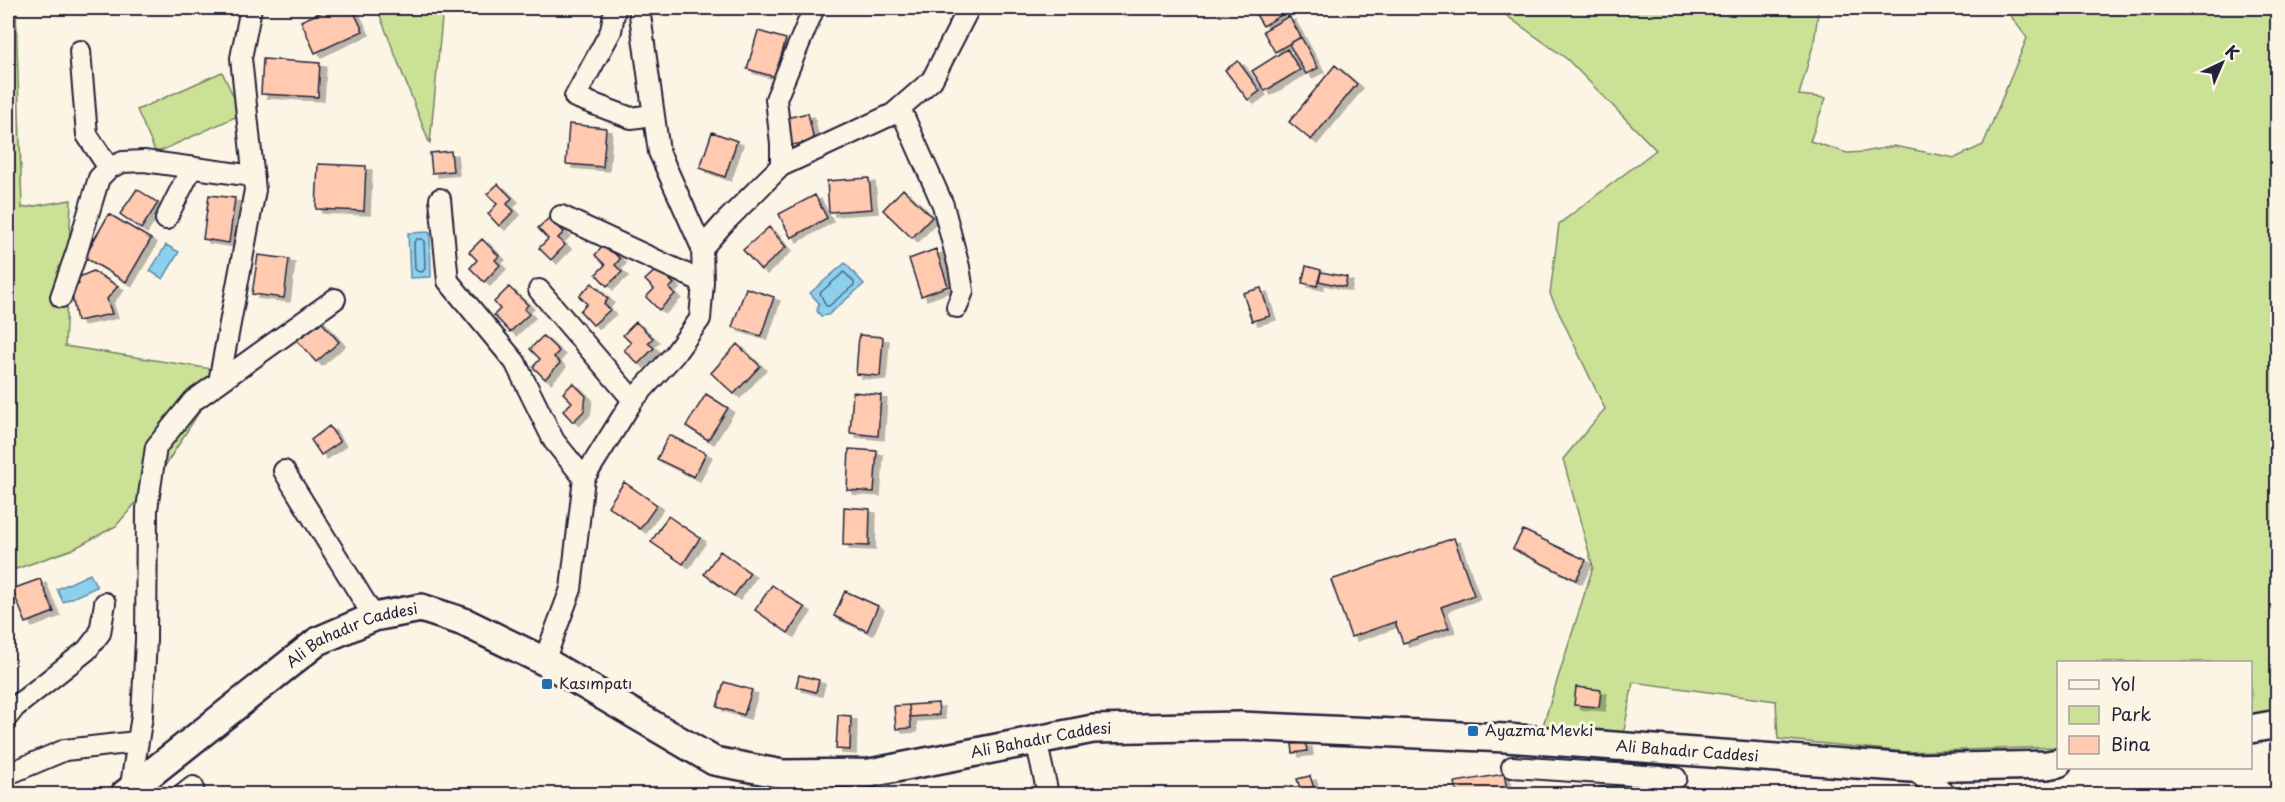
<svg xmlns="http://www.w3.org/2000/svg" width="2285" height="802" font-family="'Playpen Sans',sans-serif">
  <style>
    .green { fill: #cbe196; stroke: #768268; stroke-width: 1.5 }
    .water { fill: #8cd0ed; stroke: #628aa6; stroke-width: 1.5 }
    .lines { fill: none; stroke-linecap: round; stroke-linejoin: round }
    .shore { stroke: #4c6882; stroke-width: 1.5 }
    .building { fill: #ffcab0; stroke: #22223b; stroke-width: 1.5; filter: url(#shadow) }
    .minor-casing { stroke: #22223b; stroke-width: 24 }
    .secondary-casing { stroke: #22223b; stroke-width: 32 }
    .minor { stroke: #fcf5e5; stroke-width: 20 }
    .secondary { stroke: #fcf5e5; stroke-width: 27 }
    .poi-dot { fill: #1f6fb2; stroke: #fcf5e5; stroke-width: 2 }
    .labels { text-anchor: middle; stroke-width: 6; stroke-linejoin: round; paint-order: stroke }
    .street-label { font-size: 15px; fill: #22223b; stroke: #fcf5e5 }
    .poi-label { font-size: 15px; fill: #22223b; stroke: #fcf5e5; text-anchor: start }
  </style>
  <defs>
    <filter id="shadow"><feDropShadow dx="6" dy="4" stdDeviation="0" flood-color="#0004"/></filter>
  </defs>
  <rect width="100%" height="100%" fill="#fcf5e5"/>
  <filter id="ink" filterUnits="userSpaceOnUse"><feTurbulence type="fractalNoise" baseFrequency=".0167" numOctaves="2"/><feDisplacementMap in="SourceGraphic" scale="12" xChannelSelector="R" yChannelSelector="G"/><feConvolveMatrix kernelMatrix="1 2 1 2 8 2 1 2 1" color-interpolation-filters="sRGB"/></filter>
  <g filter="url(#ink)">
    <path class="green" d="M 8,8 L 16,8 L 22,208 L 71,200 L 65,346 L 225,371 L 158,477 L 116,526 L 73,549 L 13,570 L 8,574 Z
      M 377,8 L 443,8 L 430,143 L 429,142 Z
      M 1496,8 L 1814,8 L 1818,13 L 1814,42 L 1799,95 L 1826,98 L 1810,141 L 1847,153 L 1864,152 L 1894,146 L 1955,158 L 1983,145 L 2027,38 L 2005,8 L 2277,8 L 2277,712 L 2251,717 L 2250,662 L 2058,662 L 2058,747 L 1906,752 L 1778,739 L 1776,701 L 1633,682 L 1621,747 L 1540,735 L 1593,567 L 1563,459 L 1605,409 L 1550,294 L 1559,224 L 1656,150 L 1567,59 Z
      M 222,72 L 242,114 L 156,153 L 137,110 Z"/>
    <path class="water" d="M 430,232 L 431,277 L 410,278 L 408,233 Z
      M 166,245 L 179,252 L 163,279 L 150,271 Z
      M 845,263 L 864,284 L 828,315 L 821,316 L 817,311 L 819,303 L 810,293 Z
      M 90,574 L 97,587 L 63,602 L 57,589 Z"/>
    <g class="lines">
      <path class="shore" d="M 417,239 L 422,239 L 424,241 L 425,269 L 422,272 L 417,271 L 415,269 L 414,242 Z
        M 844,272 L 854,282 L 854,285 L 829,306 L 826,306 L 820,293 Z"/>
    </g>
    <path class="building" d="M 331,8 L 352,8 L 363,31 L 315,53 L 301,21 Z
      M 1252,8 L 1282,8 L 1285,13 L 1263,26 Z
      M 1289,16 L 1301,37 L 1275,52 L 1263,31 Z
      M 758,31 L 786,39 L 775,77 L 747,69 Z
      M 1301,37 L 1318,68 L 1306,74 L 1289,44 Z
      M 1287,49 L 1300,70 L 1265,91 L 1252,71 Z
      M 263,59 L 320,63 L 318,97 L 261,94 Z
      M 1238,61 L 1260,91 L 1248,100 L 1225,70 Z
      M 1335,65 L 1357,84 L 1311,140 L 1289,122 Z
      M 808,113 L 814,141 L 792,145 L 786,118 Z
      M 569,124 L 606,128 L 603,167 L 566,164 Z
      M 712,132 L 737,141 L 725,177 L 700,168 Z
      M 451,151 L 453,171 L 432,173 L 430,153 Z
      M 318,164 L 366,166 L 364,211 L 316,209 Z
      M 869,178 L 872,209 L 829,212 L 827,181 Z
      M 498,184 L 512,198 L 507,204 L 514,211 L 499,226 L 488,214 L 497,204 L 487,194 Z
      M 137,189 L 158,203 L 141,229 L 120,214 Z
      M 903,189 L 932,217 L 912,238 L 883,210 Z
      M 209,195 L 235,198 L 229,243 L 203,239 Z
      M 815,195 L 827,218 L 791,238 L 779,214 Z
      M 109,214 L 151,239 L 126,282 L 84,257 Z
      M 549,218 L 564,232 L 558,238 L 565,245 L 551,260 L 539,248 L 548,239 L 538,228 Z
      M 769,227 L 786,247 L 761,270 L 743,250 Z
      M 482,239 L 499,256 L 495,260 L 500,265 L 484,282 L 470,268 L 477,260 L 469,252 Z
      M 605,244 L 620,259 L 615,265 L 622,272 L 607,286 L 596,274 L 605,265 L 595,255 Z
      M 936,249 L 948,286 L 921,296 L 909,259 Z
      M 258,255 L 289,259 L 284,298 L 252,294 Z
      M 1306,266 L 1321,270 L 1317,286 L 1302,283 Z
      M 658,268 L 674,284 L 669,288 L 675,294 L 659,310 L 646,297 L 654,289 L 645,280 Z
      M 93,271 L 118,286 L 107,299 L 112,314 L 77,321 L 71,290 L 79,284 L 77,278 Z
      M 1321,272 L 1347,277 L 1345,287 L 1319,281 Z
      M 592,283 L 608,299 L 604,304 L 610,310 L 593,325 L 580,311 L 587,304 L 579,296 Z
      M 509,287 L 528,305 L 524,309 L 529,314 L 510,332 L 494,315 L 500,309 L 494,302 Z
      M 746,288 L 774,297 L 761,336 L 732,327 Z
      M 1261,288 L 1270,316 L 1252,321 L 1243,293 Z
      M 318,318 L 339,342 L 316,362 L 295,338 Z
      M 636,322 L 653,338 L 648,343 L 654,348 L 638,364 L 624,350 L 631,343 L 623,335 Z
      M 859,335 L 883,337 L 880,376 L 856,374 Z
      M 543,336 L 559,351 L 554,357 L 560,363 L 545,379 L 533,367 L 540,359 L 530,349 Z
      M 737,344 L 760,366 L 734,394 L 711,373 Z
      M 573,383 L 586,396 L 584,411 L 573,422 L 563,411 L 572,402 L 563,393 Z
      M 853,392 L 881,395 L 878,436 L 850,433 Z
      M 706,394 L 728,408 L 708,440 L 686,426 Z
      M 329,426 L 340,442 L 321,455 L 311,440 Z
      M 669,435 L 706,453 L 694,477 L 657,459 Z
      M 849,449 L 877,451 L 874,492 L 847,490 Z
      M 624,482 L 657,505 L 640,529 L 608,506 Z
      M 844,507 L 870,509 L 869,546 L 843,545 Z
      M 668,516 L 700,538 L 683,564 L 651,542 Z
      M 1523,530 L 1586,560 L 1576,580 L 1513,549 Z
      M 1454,538 L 1474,595 L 1441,607 L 1449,628 L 1403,643 L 1395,622 L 1351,637 L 1331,580 Z
      M 720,551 L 750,573 L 734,596 L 704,574 Z
      M 40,579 L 54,612 L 26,623 L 12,589 Z
      M 772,585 L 805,608 L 788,633 L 755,610 Z
      M 845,591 L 878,606 L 867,631 L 834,616 Z
      M 799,675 L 819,680 L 816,692 L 796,687 Z
      M 724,682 L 752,690 L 744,715 L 717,707 Z
      M 1576,687 L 1601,690 L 1599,707 L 1574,705 Z
      M 938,703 L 939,715 L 910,717 L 909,705 Z
      M 909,705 L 911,728 L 896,729 L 894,706 Z
      M 838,715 L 851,716 L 850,750 L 836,749 Z
      M 1306,743 L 1307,751 L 1293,753 L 1292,744 Z
      M 1504,774 L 1508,794 L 1457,794 L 1455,782 Z
      M 1310,776 L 1315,791 L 1302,794 L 1297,779 Z
      M 1667,784 L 1667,794 L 1599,794 L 1599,787 Z"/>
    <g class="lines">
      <g class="minor-casing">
        <path id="minor" d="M 615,8 L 611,31 L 575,97 L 631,118 L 653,115
          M 80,51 L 87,135 L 109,168
          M 900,108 L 943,205 L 959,267 L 963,291 L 957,307
          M 781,166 L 781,144 L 776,99 L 814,8
          M 440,199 L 448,281 L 515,362 L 554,441 L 584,478
          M 561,216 L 703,282
          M 166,219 L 192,167
          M 702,248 L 724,223 L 781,166 L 893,114 L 932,80 L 969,8
          M 539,290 L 633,400
          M 61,297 L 77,251 L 99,178 L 109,168 L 123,162 L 144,161 L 253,176
          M 219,382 L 255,190 L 241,58 L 251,8
          M 284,471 L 374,617
          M 544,661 L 571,589 L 584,478 L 633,400 L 674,355 L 700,319 L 703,282 L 702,248 L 659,152 L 639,8
          M 8,716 L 15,707 L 87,650 L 100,633 L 105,603
          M 1036,740 L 1048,794
          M 1512,767 L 1676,778
          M 1911,768 L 1945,794
          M 8,774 L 65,750 L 136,742
          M 130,791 L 142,716 L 146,640 L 147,509 L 156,447 L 193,401 L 335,299
          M 184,794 L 193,787"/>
      </g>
      <g class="secondary-casing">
        <g id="secondary">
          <path d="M 2250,729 L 2278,724"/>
          <path id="s1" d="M 125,794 L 318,641 L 374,617 L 421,608 L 464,622 L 544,661 L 714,761 L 783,774 L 870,773 L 1093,729 L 1240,726 L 1506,738 L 1911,768 L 2047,765 L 2058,763"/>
        </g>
      </g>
      <use href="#minor" class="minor"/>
      <use href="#secondary" class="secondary"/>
    </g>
  </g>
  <g class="poi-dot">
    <rect x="541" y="678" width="12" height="12" rx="3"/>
    <rect x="1467" y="725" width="12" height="12" rx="3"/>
  </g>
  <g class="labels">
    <g class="street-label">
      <text dy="5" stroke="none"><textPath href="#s1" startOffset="280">Ali Bahadır Caddesi</textPath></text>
      <text dy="5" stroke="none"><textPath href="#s1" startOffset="1018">Ali Bahadır Caddesi</textPath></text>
      <text dy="5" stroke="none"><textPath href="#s1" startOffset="1666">Ali Bahadır Caddesi</textPath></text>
    </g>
    <g class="poi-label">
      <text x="559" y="689">Kasımpatı</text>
      <text x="1485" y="736">Ayazma Mevki</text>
    </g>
  </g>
  <rect width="2285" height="802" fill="none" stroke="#fcf5e5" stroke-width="30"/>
  <rect x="15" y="15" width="2255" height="772" fill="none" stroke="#22223b" stroke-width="2" filter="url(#ink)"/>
  <rect x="2057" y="661" width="195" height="108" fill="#fcf5e5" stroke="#a5a1a1" stroke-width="1.5"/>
  <rect x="2069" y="680" width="30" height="9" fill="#fcf5e5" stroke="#a5a1a1" stroke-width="1.5"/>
  <text x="2111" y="691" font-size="18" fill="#22223b">Yol</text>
  <rect x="2069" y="706" width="30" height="18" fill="#cbe196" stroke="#a5a1a1" stroke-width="1.5"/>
  <text x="2111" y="721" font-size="18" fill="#22223b">Park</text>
  <rect x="2069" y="736" width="30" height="18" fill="#ffcab0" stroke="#a5a1a1" stroke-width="1.5"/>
  <text x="2111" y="751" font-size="18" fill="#22223b">Bina</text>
  <g transform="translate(2222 63) rotate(44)" stroke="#fcf5e5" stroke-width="4.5" paint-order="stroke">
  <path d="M0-4.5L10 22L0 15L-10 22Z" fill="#22223b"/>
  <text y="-9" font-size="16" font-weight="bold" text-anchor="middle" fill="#22223b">K</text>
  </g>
</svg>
